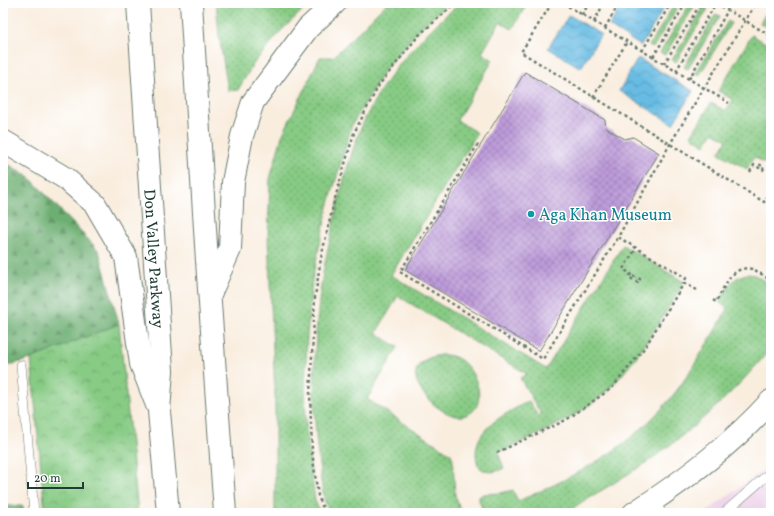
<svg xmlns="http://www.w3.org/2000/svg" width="774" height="516" font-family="Vollkorn,serif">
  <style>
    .built { fill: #edd1e9 }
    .grass { fill: url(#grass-dots); stroke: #53845c }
    .forest { fill: url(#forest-firs); stroke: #467653 }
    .park { fill: url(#park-crowns); stroke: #53845c }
    .water { fill: url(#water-waves); stroke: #447c8c }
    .building { fill: url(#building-cross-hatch) }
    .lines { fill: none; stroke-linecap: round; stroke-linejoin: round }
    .lane-casing { stroke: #6b7b70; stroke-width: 10 }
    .secondary-casing { stroke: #6b7b70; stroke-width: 24 }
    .highway-casing { stroke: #6b7b70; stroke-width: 24 }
    .path { stroke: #6b7b70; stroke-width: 2.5; stroke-dasharray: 3 3; stroke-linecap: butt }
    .lane { stroke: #fff; stroke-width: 9 }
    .secondary { stroke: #fff; stroke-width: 22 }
    .highway { stroke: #fff; stroke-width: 22 }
    .culture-dot { fill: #0f9aa8; stroke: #fff; stroke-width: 1.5 }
    .labels { text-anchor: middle; stroke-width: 3; stroke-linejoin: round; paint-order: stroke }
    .culture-label { font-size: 16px; fill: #0d838f; stroke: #fff; text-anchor: start }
    .street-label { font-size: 16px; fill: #1f3d34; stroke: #fff }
  </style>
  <defs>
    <pattern id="grass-dots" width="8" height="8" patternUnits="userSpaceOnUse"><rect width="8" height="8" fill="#87cb84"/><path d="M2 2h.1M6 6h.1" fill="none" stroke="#6ea66d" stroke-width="1.8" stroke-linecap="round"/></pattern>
    <pattern id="forest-firs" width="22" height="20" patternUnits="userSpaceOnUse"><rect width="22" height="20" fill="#6daf72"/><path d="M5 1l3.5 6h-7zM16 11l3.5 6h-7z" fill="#59905e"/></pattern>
    <pattern id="park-crowns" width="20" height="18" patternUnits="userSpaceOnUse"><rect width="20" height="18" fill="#87cb84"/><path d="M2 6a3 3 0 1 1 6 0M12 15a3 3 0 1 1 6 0" fill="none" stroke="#6ea66d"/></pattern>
    <pattern id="water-waves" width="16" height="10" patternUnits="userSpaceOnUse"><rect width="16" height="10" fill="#68bce4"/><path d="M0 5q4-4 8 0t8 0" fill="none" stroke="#559aba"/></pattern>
    <pattern id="building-cross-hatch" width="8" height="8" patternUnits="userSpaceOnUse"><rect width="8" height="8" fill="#be9bda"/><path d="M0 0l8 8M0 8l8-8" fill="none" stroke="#9a80b2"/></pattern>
  </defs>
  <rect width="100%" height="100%" fill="#fff"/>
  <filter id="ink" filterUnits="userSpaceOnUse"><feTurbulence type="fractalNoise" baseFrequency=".025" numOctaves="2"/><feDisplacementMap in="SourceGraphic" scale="8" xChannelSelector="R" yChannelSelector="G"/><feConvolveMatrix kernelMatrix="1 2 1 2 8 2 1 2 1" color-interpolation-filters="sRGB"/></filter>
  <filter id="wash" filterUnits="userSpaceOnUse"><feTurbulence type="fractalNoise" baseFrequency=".012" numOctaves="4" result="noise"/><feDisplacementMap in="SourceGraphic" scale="16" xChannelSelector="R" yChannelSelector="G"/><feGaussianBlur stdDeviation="0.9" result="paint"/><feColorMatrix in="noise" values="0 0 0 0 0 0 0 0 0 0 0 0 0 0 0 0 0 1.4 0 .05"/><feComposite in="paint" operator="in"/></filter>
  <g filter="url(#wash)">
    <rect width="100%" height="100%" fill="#f9edde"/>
    <path class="built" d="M 771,464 L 771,513 L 704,513 L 706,512 Z"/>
    <path class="grass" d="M 216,3 L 310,3 L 281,31 L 254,63 L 238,90 L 228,91 L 219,35 Z
      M 387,3 L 448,3 L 419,29 L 385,69 L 352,125 L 328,207 L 312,280 L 307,336 L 305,390 L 306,425 L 310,463 L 315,500 L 320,513 L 275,513 L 275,394 L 268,238 L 270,179 L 282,136 L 320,57 L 333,57 Z
      M 460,3 L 528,3 L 512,29 L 500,22 L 482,53 L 493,60 L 457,120 L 477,133 L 391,275 L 546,369 L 623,245 L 684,282 C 662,318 641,356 611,387 C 580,418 537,434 498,453 L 504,468 C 495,473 486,474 478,466 C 467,430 504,415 529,401 L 538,416 L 541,414 L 520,378 L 527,374 L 398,296 L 376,333 L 398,347 L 367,399 L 451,454 L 453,459 L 455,495 L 461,513 L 332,513 C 322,505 321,477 319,464 C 312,412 313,354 319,301 C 322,271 330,241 336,212 C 344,178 353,142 369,111 C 390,69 425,33 460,3 Z
      M 675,3 L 680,3 L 653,48 L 649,46 Z
      M 690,3 L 696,3 L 665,55 L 660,53 Z
      M 771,4 L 771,30 L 760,23 Z
      M 704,7 L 708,9 L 676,62 L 672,60 Z
      M 716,14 L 720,16 L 688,69 L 684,67 Z
      M 728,21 L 731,23 L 699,76 L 695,74 Z
      M 752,35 L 767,44 L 771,37 L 771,156 L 766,164 L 754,157 L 747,169 L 719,153 L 727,140 L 713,132 L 705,145 L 691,136 L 711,103 L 726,111 L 733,100 L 718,91 Z
      M 749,274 L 755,275 L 771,285 L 771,348 C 734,394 688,434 640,467 C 629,473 619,480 609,486 C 594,495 579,502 568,513 L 484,513 L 479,500 L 479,497 L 483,494 L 501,493 L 513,490 L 518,501 C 584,473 644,440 685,379 C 700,356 714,332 728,309 L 719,302 C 728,289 732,275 749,274 Z
      M 440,355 C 445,355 450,355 455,357 C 477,366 492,411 462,416 C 439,420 384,365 440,355 Z"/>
    <path class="forest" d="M 3,161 L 29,177 L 99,251 L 119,324 L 31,359 L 3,367 Z
      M 3,468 L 6,506 L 23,506 L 24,513 L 3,513 Z"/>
    <path class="park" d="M 119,324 L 138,513 L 45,513 L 31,359 Z"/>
    <path class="water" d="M 623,3 L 667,3 L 641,46 L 609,26 Z
      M 569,15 L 601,34 L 581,68 L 548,48 Z
      M 638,58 L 693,91 L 673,124 L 619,91 Z"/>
    <g id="blocks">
      <path class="building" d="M 525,72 L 605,120 L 606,128 L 625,139 L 633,137 L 659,153 L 539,351 L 405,270 Z"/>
    </g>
  </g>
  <g filter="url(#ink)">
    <use href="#blocks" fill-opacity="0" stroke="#6b7b70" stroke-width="1"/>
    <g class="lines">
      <g class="lane-casing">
        <path id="lane" d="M 21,365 L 34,513
          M 652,501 L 662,513
          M 724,513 L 771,472"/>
      </g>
      <g class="secondary-casing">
        <path id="secondary" d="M 634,513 C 681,483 733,443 771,401"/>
      </g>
      <g class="highway-casing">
        <g id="highway">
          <path id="s1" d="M 138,3 L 162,371 L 159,411 L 168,513"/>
          <path d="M 191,3 L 207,261 L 225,513"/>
          <path d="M 3,141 L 65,178 L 95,204 L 126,257 L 141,364 L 157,405"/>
          <path d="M 211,292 L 230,249 L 233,182 L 242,136 L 253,102 L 308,28 L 335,3"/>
        </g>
      </g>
      <path class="path" d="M 552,3 L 521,52 L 764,202 L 771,191
        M 563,3 L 729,103
        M 716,3 L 769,35
        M 582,15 L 589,3
        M 594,22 L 604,3
        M 605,28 L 619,3
        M 642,51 L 671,3
        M 653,57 L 686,3
        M 664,64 L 701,3
        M 676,71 L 716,3
        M 689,79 L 728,10
        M 593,97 L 627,42
        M 478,144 L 400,272 L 543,359 L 618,237
        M 750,172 L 754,165 L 763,170 L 764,167 L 757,163
        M 633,276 L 640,279 L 638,283 L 629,277 L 631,274 L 623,269 L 635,250
        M 697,290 L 684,283 L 686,278 L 618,237 L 670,144 L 756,3
        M 713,300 L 716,302 C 724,288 732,264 752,269 C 758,271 765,277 771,280
        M 498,453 L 498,452 L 566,420 L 612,388 L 645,347 L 684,283
        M 325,513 L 318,496 L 312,452 L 310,394 L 315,297 L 321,258 L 334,202 L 354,133 L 379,85 L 419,35 L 456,3"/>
      <use href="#lane" class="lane"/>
      <use href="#secondary" class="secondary"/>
      <use href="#highway" class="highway"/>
    </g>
  </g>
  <circle class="culture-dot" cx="531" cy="214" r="4"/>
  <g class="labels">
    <g class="culture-label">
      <text x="539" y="220">Aga Khan Museum</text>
    </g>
    <g class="street-label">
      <text dy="6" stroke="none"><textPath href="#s1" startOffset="256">Don Valley Parkway</textPath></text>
    </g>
  </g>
  <rect width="774" height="516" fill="none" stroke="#fff" stroke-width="16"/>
  <path d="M28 482v6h55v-6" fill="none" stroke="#1f3d34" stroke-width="2"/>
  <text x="34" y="482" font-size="12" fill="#1f3d34" stroke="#ffffff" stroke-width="3" paint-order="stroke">20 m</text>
</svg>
